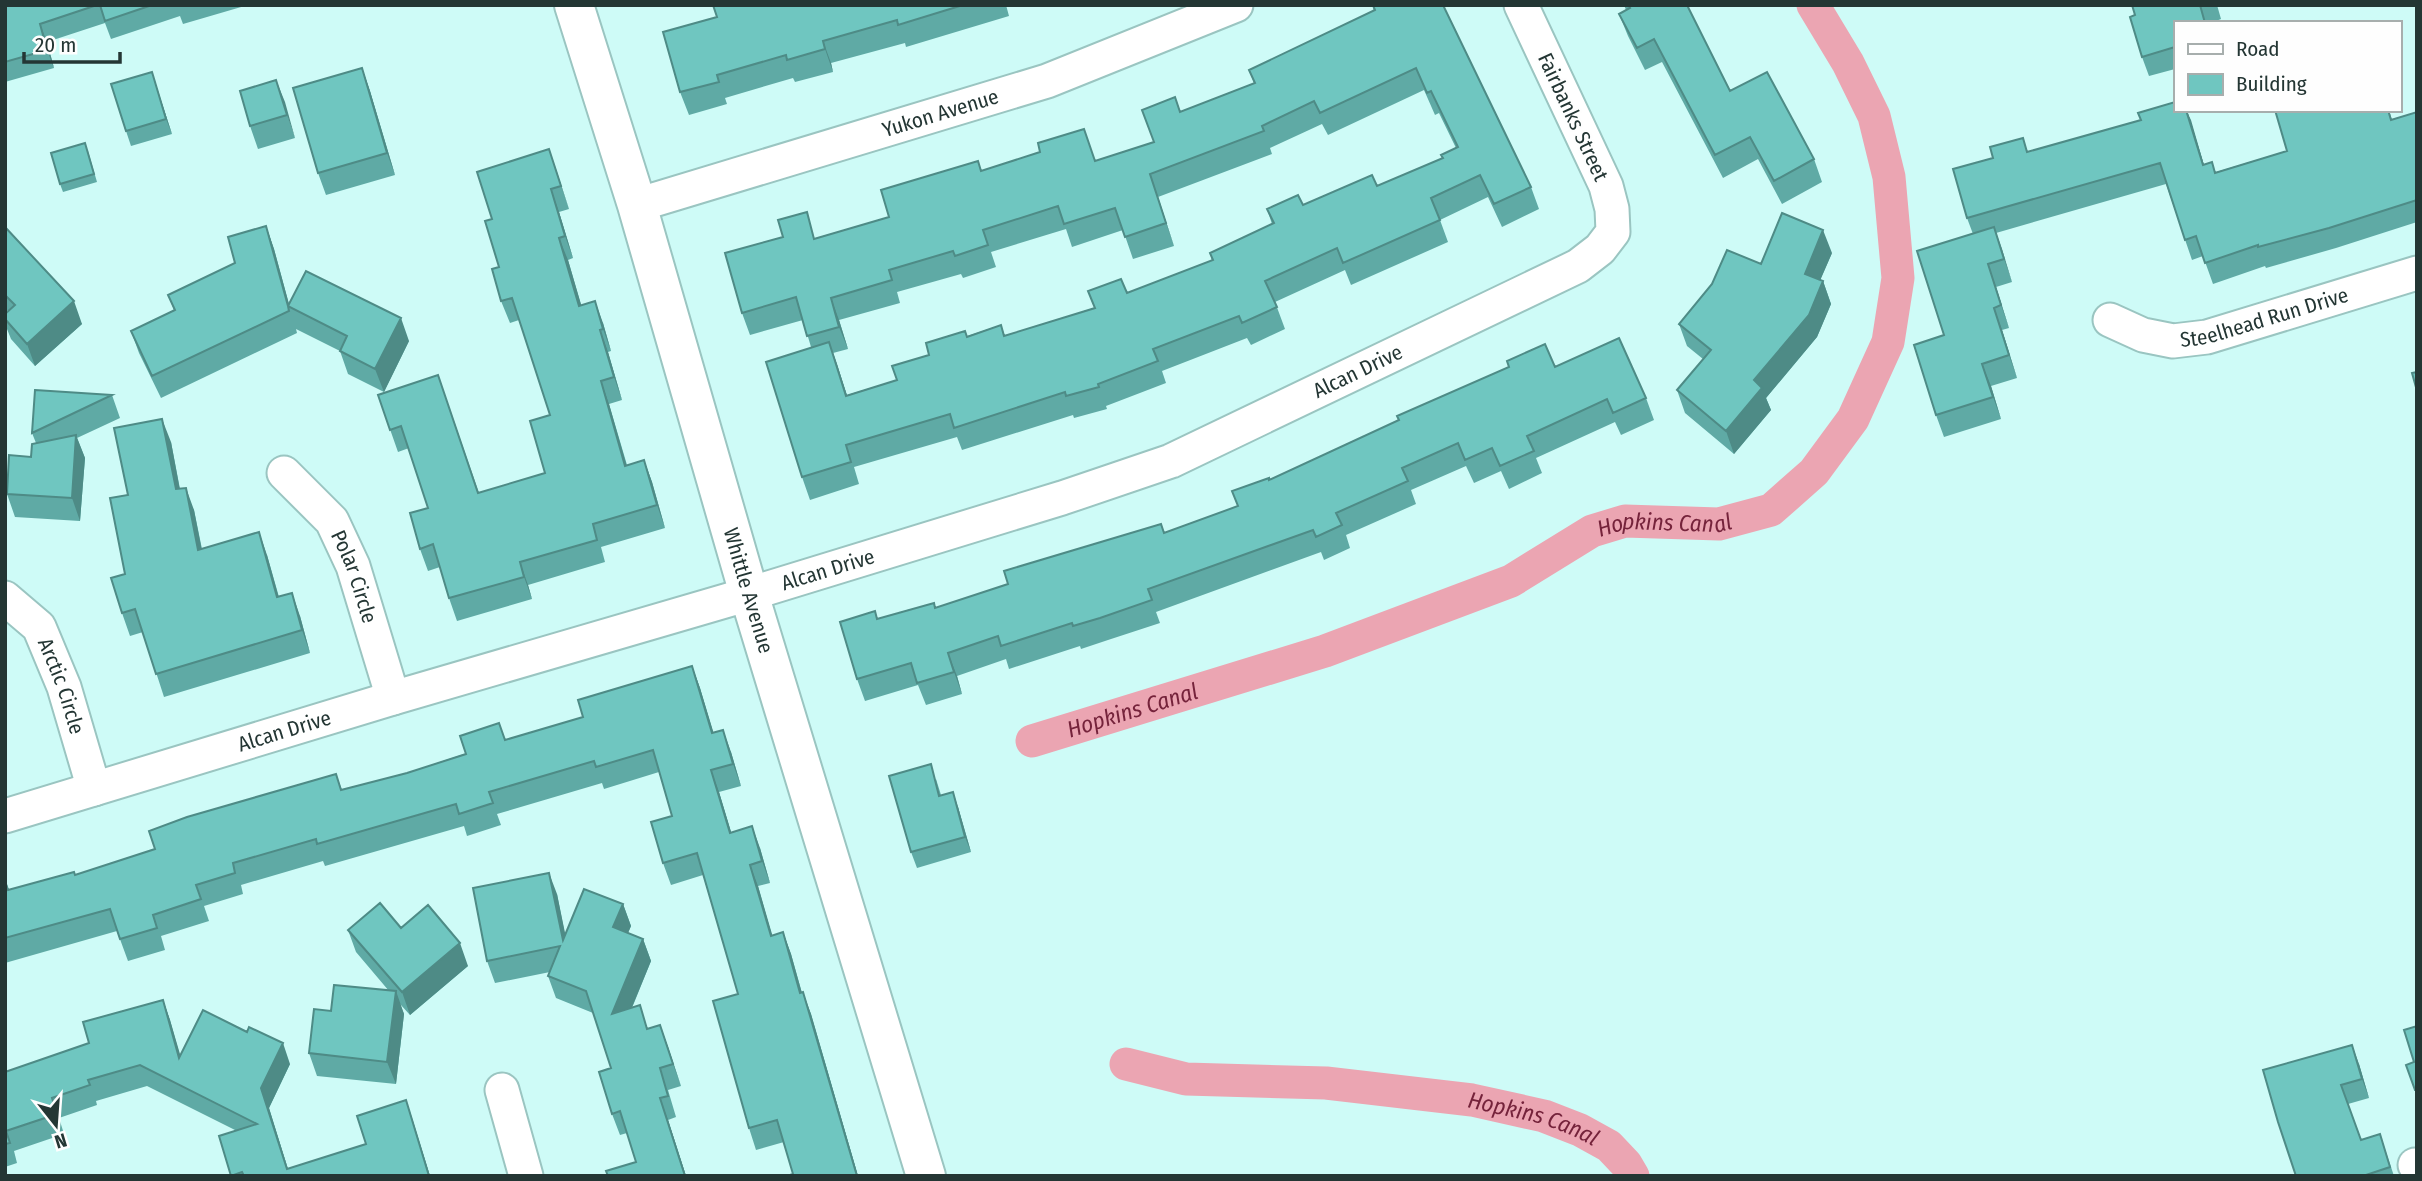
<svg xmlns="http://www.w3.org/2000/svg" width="2422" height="1181" font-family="'Fira Sans Condensed',sans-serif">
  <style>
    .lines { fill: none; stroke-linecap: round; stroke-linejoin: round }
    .canal { stroke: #eba5b2; stroke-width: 33 }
    .minor-casing { stroke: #9ac5c1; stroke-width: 37 }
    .tertiary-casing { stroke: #9ac5c1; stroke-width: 42 }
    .minor { stroke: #fff; stroke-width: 33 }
    .tertiary { stroke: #fff; stroke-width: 38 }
    .wall { fill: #5faaa5; fill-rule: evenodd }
    .shaded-wall { fill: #4e8b86 }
    .building { fill: #6fc6c0; stroke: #4e8b86; stroke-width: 2 }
    .labels { text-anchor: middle; stroke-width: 5; stroke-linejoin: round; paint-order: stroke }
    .street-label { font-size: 21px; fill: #243634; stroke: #fefefe }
    .water-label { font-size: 23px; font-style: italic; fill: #75233b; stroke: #fefefe }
  </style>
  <rect width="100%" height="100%" fill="#cefbf7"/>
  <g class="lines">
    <g class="canal">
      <path id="s1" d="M 1032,741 L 1325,651 L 1511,581 L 1592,531 L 1625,521 L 1719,524 L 1771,510 L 1814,472 L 1853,419 L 1888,342 L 1898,278 L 1889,177 L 1874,116 L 1848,63 L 1813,5"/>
      <path id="s2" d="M 1126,1064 L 1186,1079 L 1326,1083 L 1472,1100 L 1544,1116 L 1580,1130 L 1609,1146 L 1626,1164 L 1633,1176"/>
    </g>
    <g class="minor-casing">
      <g id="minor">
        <path id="s3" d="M 637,205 L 1047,81 L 1236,5"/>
        <path id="s4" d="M 2110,320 L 2143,335 L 2173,341 L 2207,337 L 2417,273"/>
        <path id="s5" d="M 284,473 L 332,521 L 353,566 L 393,698"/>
        <path id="s6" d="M 5,598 L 39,627 L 64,687 L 94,789"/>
        <path id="s7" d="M 5,816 L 393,698 L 749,594 L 1062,498 L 1171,461 L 1578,266 L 1600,249 L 1613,232 L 1612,209 L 1606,186 L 1521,5"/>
        <path d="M 502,1090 L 526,1176"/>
        <path d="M 2415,1165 L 2417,1165"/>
      </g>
    </g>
    <g class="tertiary-casing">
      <g id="tertiary">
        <path id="s8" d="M 574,5 L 637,205 L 749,594 L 926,1176"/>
      </g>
    </g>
    <use href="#minor" class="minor"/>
    <use href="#tertiary" class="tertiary"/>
  </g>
  <path class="wall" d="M 5,5 L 248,5 L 183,24 L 180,16 L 111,39 L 105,23 L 47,42 L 54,68 L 5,82 Z
    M 713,5 L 1006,5 L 1009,16 L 906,47 L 905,43 L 831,63 L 833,72 L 795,82 L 793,78 L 725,98 L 727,104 L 689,115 L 680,92 L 717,17 Z
    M 1372,5 L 1531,187 L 1539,209 L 1502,227 L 1488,197 L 1440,220 L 1448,242 L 1351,285 L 1345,270 L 1275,302 L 1285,329 L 1251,345 L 1247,338 L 1162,371 L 1166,383 L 1106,406 L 1107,409 L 1074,418 L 1073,415 L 962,450 L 957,437 L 854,467 L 859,484 L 810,500 L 802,477 L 811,347 L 803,320 L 750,335 L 742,313 L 816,238 L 889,217 L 982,171 L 1095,161 L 1153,142 L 1180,112 L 1254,83 L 1249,70 L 1374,11 ZM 1424,90 L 1435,115 L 1439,113 L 1456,148 L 1443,158 L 1377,186 L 1303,205 L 1267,209 L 1272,224 L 1210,253 L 1212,260 L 1127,293 L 1094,308 L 1005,336 L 1001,325 L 967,336 L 929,355 L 897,380 L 847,395 L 833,353 L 848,349 L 839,320 L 900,303 L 897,292 L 961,274 L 963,278 L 996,267 L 991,252 L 1066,229 L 1072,247 L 1123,230 L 1133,259 L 1174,246 L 1158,197 L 1272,154 L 1270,148 L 1322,124 L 1328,135 Z
    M 1624,5 L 1687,5 L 1730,91 L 1814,159 L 1822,182 L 1782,204 L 1758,159 L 1723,178 L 1662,62 L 1645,70 L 1628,36 L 1619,14 L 1626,10 Z
    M 2132,5 L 2217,5 L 2221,19 L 2211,23 L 2175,23 L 2175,69 L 2149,76 L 2142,57 L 2135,15 Z
    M 362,68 L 370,91 L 395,175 L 326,195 L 318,173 Z
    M 276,80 L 295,138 L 258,149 L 250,126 Z
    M 157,88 L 172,134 L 131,146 L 126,131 Z
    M 2175,110 L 2187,110 L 2204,165 L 2216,172 L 2287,151 L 2389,110 L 2392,120 L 2417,112 L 2417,222 L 2336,248 L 2266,268 L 2265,266 L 2213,284 L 2203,256 L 2192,260 L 2166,184 L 1996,233 L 2012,282 L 1996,287 L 2009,328 L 2002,330 L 2017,378 L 1991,386 L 2001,419 L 1944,437 L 1936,415 L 1944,335 L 1973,234 L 1967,218 L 2028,152 Z
    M 549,149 L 569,209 L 559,212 L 573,258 L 568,260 L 581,305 L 603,323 L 611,351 L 608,352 L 622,400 L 609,404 L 627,465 L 644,460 L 652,482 L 665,528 L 601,547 L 605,562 L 528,585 L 532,599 L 457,621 L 449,598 L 440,567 L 428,571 L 420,549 L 428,508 L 409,448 L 398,452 L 378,395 L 438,375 L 479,493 L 545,473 L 550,415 L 519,320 L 510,323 L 501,301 L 499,267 Z
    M 88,151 L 97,182 L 63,192 L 60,184 Z
    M 266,226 L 274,249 L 289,304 L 409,341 L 384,392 L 348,374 L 340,351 L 296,329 L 297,333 L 161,398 L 139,353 L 131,331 L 174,310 L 168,295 L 235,263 Z
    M 5,227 L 82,324 L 35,366 L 11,339 L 5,324 L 5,314 L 8,311 L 5,308 Z
    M 1832,253 L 1820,280 L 1823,281 L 1831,304 L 1817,337 L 1766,398 L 1771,410 L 1734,454 L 1685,413 L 1677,390 L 1703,359 L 1687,346 L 1679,324 Z
    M 1555,367 L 1646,398 L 1654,420 L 1621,435 L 1615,422 L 1536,458 L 1542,473 L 1509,489 L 1501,471 L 1474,483 L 1466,466 L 1411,490 L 1416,504 L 1346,535 L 1350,548 L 1324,560 L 1321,552 L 1156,612 L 1160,623 L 1108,640 L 1081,649 L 1080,646 L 1009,669 L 1006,659 L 957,676 L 962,694 L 926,705 L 918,685 L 865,701 L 857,679 L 878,619 L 935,608 L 1164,533 L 1238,506 L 1269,480 Z
    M 112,395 L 120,418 L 77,438 L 85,458 L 80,521 L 15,517 L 7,494 L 31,457 L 36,443 L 32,433 Z
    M 171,442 L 180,489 L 194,510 L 202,549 L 267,555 L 279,597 L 300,616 L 310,653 L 164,697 L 143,632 L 130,636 L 122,613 L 125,574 L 128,495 Z
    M 692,666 L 700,688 L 713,732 L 731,752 L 741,786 L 719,792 L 731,832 L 760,848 L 770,883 L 758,886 L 772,936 L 783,932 L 791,954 L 802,993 L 811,1014 L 858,1176 L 787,1176 L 793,1174 L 784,1142 L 756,1150 L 749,1128 L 738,994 L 703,875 L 671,885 L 663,863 L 672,816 L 659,772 L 604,789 L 602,783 L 497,814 L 501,825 L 467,836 L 464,826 L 325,866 L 323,861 L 241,885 L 243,894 L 204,906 L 209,921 L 161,936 L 165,950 L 128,961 L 117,931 L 5,963 L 5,879 L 9,890 L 76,875 L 155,849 L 336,774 L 342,790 L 407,773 L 506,740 L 583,717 Z
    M 936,779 L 941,795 L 958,807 L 971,852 L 917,868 L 911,852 Z
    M 557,894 L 565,935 L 623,904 L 631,926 L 628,933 L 643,939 L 651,961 L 632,1008 L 648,1029 L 660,1025 L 668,1047 L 681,1086 L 668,1090 L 676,1117 L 668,1120 L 686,1176 L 608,1176 L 636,1162 L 627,1133 L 620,1135 L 612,1114 L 611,1068 L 593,1013 L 556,998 L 548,976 L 550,972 L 495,983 L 487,961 Z
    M 401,928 L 468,966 L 410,1015 L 400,1004 L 404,1014 L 396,1084 L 317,1076 L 309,1053 L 331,1011 L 389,991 L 356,952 L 348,930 Z
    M 163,1000 L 170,1020 L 180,1056 L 290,1064 L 269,1108 L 288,1169 L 366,1144 L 406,1100 L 430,1176 L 231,1176 L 237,1131 L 147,1086 L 96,1101 L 97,1105 L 59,1118 L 64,1134 L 14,1151 L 17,1163 L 5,1167 L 5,1072 L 89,1043 Z
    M 2359,1064 L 2369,1098 L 2348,1104 L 2361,1140 L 2380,1134 L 2394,1176 L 2296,1176 L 2278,1122 Z"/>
  <path class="shaded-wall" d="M 40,24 L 47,42 L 54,68 L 47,50 Z
    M 823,41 L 831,63 L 833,72 L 825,49 Z
    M 362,68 L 370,91 L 395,175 L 387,153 Z
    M 152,72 L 157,88 L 172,134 L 166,119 Z
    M 276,80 L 285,102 L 295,138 L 287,115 Z
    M 2186,110 L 2191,120 L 2210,186 L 2203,165 Z
    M 549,149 L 557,172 L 569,209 L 561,186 Z
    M 1150,174 L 1158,197 L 1174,246 L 1166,223 Z
    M 551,189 L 559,212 L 573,258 L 565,236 Z
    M 266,226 L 274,249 L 290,308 L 288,306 Z
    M 1994,227 L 2002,249 L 2012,282 L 2004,259 Z
    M 1823,230 L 1832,253 L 1813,297 L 1805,274 Z
    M 559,238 L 568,260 L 588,328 L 579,306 Z
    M 1988,264 L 1996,287 L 2009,328 L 2001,305 Z
    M 1823,281 L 1831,304 L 1817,337 L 1766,398 L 1771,410 L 1734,454 L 1726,431 L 1754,380 Z
    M 831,298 L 839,320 L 848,349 L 839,327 Z
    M 74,301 L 82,324 L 35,366 L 27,344 Z
    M 595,301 L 603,323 L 611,351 L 603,329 Z
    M 1994,308 L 2002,330 L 2017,378 L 2009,355 Z
    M 401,318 L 409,341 L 384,392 L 375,369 Z
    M 600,330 L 608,352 L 622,400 L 614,377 Z
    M 829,342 L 837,364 L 854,418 L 846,396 Z
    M 1982,364 L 1991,386 L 2001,419 L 1993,397 Z
    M 601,381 L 609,404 L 633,488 L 625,466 Z
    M 162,419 L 171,442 L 184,512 L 176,489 Z
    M 76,435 L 85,458 L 80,521 L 72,498 Z
    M 644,460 L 652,482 L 665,528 L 657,505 Z
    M 186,488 L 194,510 L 206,572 L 198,550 Z
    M 259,532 L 267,555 L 285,620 L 277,597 Z
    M 520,562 L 528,585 L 532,599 L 524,577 Z
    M 292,593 L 300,616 L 310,653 L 302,630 Z
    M 948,653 L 957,676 L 962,694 L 954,672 Z
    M 692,666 L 700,688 L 720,754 L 712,733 Z
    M 723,730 L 731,752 L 741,786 L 733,764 Z
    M 711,770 L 719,792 L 738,855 L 730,833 Z
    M 953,792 L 958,807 L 971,852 L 965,837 Z
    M 752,826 L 760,848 L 770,883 L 762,861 Z
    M 750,865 L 758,886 L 779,958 L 771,936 Z
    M 549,873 L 557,894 L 571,962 L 563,940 Z
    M 623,904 L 631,926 L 621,949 L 613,927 Z
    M 783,932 L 791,954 L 808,1015 L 800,993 Z
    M 643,939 L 651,961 L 620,1036 L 612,1014 Z
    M 460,943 L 468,966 L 410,1015 L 402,992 Z
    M 396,991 L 404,1014 L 396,1084 L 387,1062 Z
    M 803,992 L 811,1014 L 858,1176 L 857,1176 Z
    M 163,1000 L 170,1020 L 187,1078 L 179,1058 Z
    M 660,1025 L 668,1047 L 681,1086 L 673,1064 Z
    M 283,1043 L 290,1064 L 269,1108 L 290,1176 L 261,1088 Z
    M 2352,1045 L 2359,1064 L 2369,1098 L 2362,1079 Z
    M 660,1098 L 668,1120 L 686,1176 L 685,1176 Z
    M 406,1100 L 413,1121 L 430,1176 L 429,1176 Z"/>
  <path class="building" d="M 5,5 L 97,5 L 40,24 L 47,50 L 5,62 Z
    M 100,5 L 152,5 L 105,21 Z
    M 713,5 L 963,5 L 898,25 L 897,20 L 823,41 L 825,49 L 787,60 L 786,55 L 717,75 L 719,82 L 680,92 L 663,32 L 717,17 Z
    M 1373,5 L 1443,5 L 1531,187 L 1494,204 L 1480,175 L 1431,198 L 1440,220 L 1343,263 L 1337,248 L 1265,281 L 1277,307 L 1242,323 L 1239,316 L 1153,349 L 1158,361 L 1098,384 L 1099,387 L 1066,396 L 1065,392 L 954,428 L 950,414 L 846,445 L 851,462 L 802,477 L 766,362 L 829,342 L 846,396 L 897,380 L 892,366 L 929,355 L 926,343 L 965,331 L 967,337 L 1001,325 L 1004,336 L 1095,308 L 1088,291 L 1121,279 L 1127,293 L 1213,260 L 1210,253 L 1274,223 L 1267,209 L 1298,195 L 1303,205 L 1372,175 L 1377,186 L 1443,158 L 1441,155 L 1458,147 L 1431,91 L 1427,93 L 1416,68 L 1320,113 L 1314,101 L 1262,126 L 1264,131 L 1150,174 L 1166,223 L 1125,237 L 1115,208 L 1064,224 L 1058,206 L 983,230 L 988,245 L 955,256 L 953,251 L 889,270 L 892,280 L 831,298 L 839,327 L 807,336 L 796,297 L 742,313 L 725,253 L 783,237 L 778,220 L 807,212 L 814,239 L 889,217 L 881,190 L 978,161 L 981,171 L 1040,152 L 1038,143 L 1084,129 L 1095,161 L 1154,142 L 1142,110 L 1175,97 L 1180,112 L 1255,83 L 1249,70 L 1375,10 Z
    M 1628,5 L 1687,5 L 1730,91 L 1767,72 L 1814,159 L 1774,181 L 1750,137 L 1715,155 L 1654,39 L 1637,48 L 1619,14 L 1630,8 Z
    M 2132,5 L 2200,5 L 2205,23 L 2175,23 L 2175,47 L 2142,57 L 2130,17 L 2135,15 Z
    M 362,68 L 387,153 L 318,173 L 293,88 Z
    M 152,72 L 166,119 L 126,131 L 111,84 Z
    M 276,80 L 287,115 L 250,126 L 240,91 Z
    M 2175,102 L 2175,110 L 2186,110 L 2203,165 L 2212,162 L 2215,173 L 2287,151 L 2275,110 L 2388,110 L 2391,120 L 2417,112 L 2417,200 L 2329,228 L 2258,247 L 2258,245 L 2205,263 L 2196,236 L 2185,240 L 2160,163 L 1967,218 L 1953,169 L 1993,158 L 1990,147 L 2023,138 L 2027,152 L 2141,120 L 2138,113 Z
    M 85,143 L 94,174 L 60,184 L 51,153 Z
    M 549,149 L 561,186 L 551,189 L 565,236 L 559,238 L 579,306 L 595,301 L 603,329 L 600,330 L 614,377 L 601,381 L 625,466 L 644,460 L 657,505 L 593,524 L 597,540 L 520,562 L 524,577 L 449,598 L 433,544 L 420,549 L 410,513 L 428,508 L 401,426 L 390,430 L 378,395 L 438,375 L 478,493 L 545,473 L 530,421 L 550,415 L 512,298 L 501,301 L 492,269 L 499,267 L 485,221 L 492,219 L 477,172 Z
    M 1782,213 L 1823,230 L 1805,274 L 1823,281 L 1809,315 L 1754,380 L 1762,388 L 1726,431 L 1677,390 L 1711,350 L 1679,324 L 1712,284 L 1727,250 L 1761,264 Z
    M 266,226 L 288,306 L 306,271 L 401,318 L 375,369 L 340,351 L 347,336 L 288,306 L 289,311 L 152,376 L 131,331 L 175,310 L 168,295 L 235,263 L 228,237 Z
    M 5,227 L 74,301 L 27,344 L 5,319 L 5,314 L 15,305 L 5,295 Z
    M 1994,227 L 2004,259 L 1988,264 L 2001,305 L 1994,308 L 2009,355 L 1982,364 L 1993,397 L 1936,415 L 1914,345 L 1944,335 L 1917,251 Z
    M 1619,338 L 1646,398 L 1613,413 L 1607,399 L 1527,436 L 1534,451 L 1500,466 L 1492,448 L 1465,460 L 1458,443 L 1402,468 L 1408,481 L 1336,513 L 1342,525 L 1316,537 L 1313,530 L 1148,589 L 1152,600 L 1100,618 L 1073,626 L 1072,623 L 1001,646 L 998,636 L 948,653 L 954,672 L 917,683 L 911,663 L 857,679 L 840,622 L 875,611 L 877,619 L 934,603 L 935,608 L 1008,584 L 1004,571 L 1161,524 L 1164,533 L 1238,506 L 1232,491 L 1269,478 L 1269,480 L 1399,420 L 1397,416 L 1509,367 L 1507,361 L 1545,344 L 1555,367 Z
    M 2417,372 L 2417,391 L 2412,373 Z
    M 35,390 L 112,395 L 32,433 Z
    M 162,419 L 176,489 L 186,488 L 198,550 L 259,532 L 277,597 L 292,593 L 302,630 L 156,674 L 135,609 L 122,613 L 111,578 L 125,574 L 110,498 L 128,495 L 114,428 Z
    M 76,435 L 72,498 L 7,494 L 9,455 L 31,457 L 32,444 Z
    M 692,666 L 712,733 L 723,730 L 733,764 L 711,770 L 730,833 L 752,826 L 762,861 L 750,865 L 771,936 L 783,932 L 800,993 L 803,992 L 857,1176 L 787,1176 L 793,1174 L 777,1120 L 749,1128 L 713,1001 L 738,994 L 697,853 L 663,863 L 651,822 L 672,816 L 653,750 L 596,767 L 594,761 L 489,792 L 493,803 L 459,814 L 456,804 L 317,844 L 316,839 L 233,863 L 235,873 L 196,885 L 201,899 L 153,915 L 157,928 L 120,939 L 110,909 L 5,938 L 5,881 L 8,890 L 74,872 L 75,875 L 155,849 L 149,831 L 187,817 L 336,774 L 341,790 L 407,773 L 466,754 L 460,736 L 499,723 L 505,740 L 583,717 L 578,700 Z
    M 931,764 L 939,796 L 953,792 L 965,837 L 911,852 L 889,776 Z
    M 549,873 L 563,940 L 584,889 L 623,904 L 613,927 L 643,939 L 612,1014 L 640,1005 L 647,1029 L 660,1025 L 673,1064 L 660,1068 L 668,1096 L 660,1098 L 685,1176 L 608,1176 L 606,1171 L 636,1162 L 620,1111 L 612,1114 L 599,1072 L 611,1068 L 586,991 L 548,976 L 560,946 L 487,961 L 473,888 Z
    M 380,903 L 401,928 L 428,905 L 460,943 L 402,992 L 348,930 Z
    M 334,985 L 396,991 L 387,1062 L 309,1053 L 314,1009 L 331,1011 Z
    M 163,1000 L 179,1058 L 203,1010 L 247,1032 L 249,1027 L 283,1043 L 261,1088 L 287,1169 L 366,1144 L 357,1116 L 406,1100 L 429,1176 L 244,1176 L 242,1172 L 231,1176 L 219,1136 L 257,1124 L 140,1065 L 88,1080 L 90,1085 L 52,1098 L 57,1114 L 6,1131 L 10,1143 L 5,1144 L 5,1072 L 89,1043 L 83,1022 Z
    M 2417,1026 L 2417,1090 L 2415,1090 L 2406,1065 L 2414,1062 L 2404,1030 Z
    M 2352,1045 L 2362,1079 L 2341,1085 L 2361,1140 L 2380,1134 L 2390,1167 L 2363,1176 L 2296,1176 L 2278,1122 L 2263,1070 Z"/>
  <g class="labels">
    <g class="street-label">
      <text dy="7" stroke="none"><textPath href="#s3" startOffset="317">Yukon Avenue</textPath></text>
      <text transform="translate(1573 117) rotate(65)" y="7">Fairbanks Street</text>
      <text dy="7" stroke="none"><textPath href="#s4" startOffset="161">Steelhead Run Drive</textPath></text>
      <text dy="7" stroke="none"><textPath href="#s7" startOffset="1426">Alcan Drive</textPath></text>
      <text dy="7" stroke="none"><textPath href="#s7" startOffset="859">Alcan Drive</textPath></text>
      <text dy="7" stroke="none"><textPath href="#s5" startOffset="128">Polar Circle</textPath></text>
      <text dy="7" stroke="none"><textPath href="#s8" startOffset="611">Whittle Avenue</textPath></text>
      <text dy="7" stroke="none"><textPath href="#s6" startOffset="108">Arctic Circle</textPath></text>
      <text dy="7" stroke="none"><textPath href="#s7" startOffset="292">Alcan Drive</textPath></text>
    </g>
    <g class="water-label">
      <text dy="8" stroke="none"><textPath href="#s1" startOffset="674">Hopkins Canal</textPath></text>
      <text dy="8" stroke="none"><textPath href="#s1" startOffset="105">Hopkins Canal</textPath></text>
      <text dy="8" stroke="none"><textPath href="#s2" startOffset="413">Hopkins Canal</textPath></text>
    </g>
  </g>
  <rect width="2422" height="1181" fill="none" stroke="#243634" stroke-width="14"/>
  <rect x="2174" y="21" width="228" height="91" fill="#fefefe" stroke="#a7aead" stroke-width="2"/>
  <rect x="2188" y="44" width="35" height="10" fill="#ffffff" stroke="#a7aead" stroke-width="2"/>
  <text x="2236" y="56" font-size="21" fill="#243634">Road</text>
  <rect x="2188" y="74" width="35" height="21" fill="#6fc6c0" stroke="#a7aead" stroke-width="2"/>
  <text x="2236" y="91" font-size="21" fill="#243634">Building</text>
  <g transform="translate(56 1125) rotate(163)" stroke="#fefefe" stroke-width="5" paint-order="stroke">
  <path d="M0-5L12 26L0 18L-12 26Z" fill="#243634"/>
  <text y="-10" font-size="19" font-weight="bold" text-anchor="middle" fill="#243634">N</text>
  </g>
  <path d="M24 52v10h96v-10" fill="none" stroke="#243634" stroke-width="3.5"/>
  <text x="35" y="52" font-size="21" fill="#243634" stroke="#fefefe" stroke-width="5" paint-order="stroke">20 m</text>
</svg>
